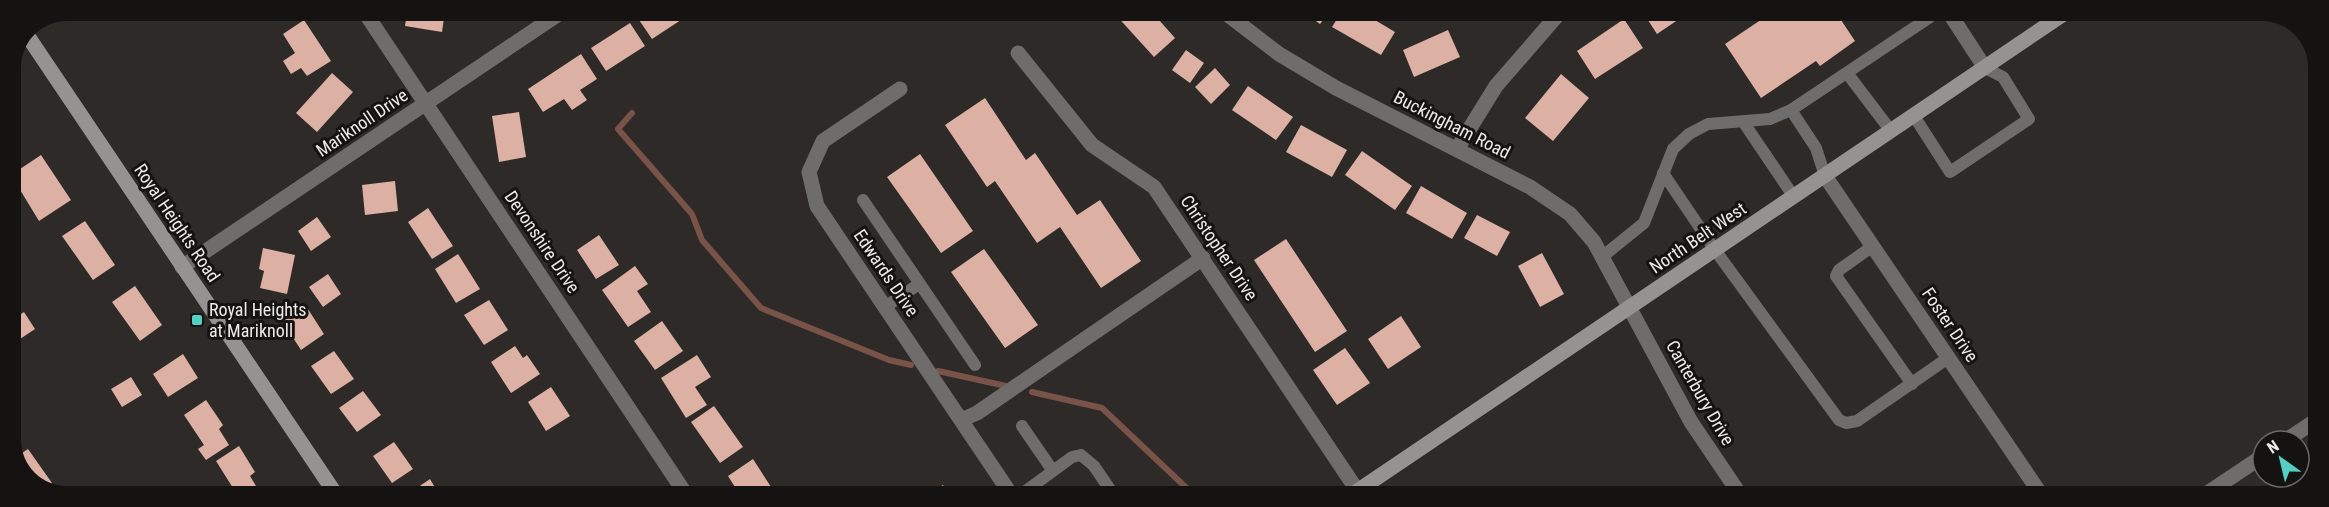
<svg xmlns="http://www.w3.org/2000/svg" width="2329" height="507" font-family="'Roboto Condensed',sans-serif">
  <style>
    .lines { fill: none; stroke-linecap: round; stroke-linejoin: round }
    .stream { stroke: #7a5348; stroke-width: 6 }
    .building { fill: #dcb0a3 }
    .lane { stroke: #6f6d6c; stroke-width: 12 }
    .street { stroke: #6f6d6c; stroke-width: 15 }
    .secondary { stroke: #969291; stroke-width: 15 }
    .poi-dot { fill: #56cec3; stroke: #151312; stroke-width: 2 }
    .labels { text-anchor: middle; stroke-width: 6; stroke-linejoin: round; paint-order: stroke }
    .street-label { font-size: 18px; fill: #eeebea; stroke: #151312 }
    .poi-label { font-size: 18px; fill: #eeebea; stroke: #151312; text-anchor: start }
  </style>
  <rect width="100%" height="100%" fill="#2e2a28"/>
  <g class="lines">
    <path class="stream" d="M 632,113 L 618,129 L 692,214 L 702,240 L 761,308 L 889,360 L 911,365
      M 938,371 L 1006,386
      M 1032,392 L 1102,408 L 1195,496"/>
  </g>
  <path class="building" d="M 399,11 L 445,11 L 442,32 L 405,26 L 407,13 Z
    M 646,11 L 680,11 L 684,18 L 652,39 L 637,17 Z
    M 1116,11 L 1151,11 L 1175,38 L 1154,57 L 1114,13 Z
    M 1302,11 L 1330,11 L 1320,24 Z
    M 1342,11 L 1367,11 L 1365,14 L 1395,32 L 1381,55 L 1332,27 Z
    M 1642,11 L 1691,11 L 1657,34 Z
    M 1774,11 L 1835,11 L 1855,41 L 1820,66 L 1816,61 L 1761,98 L 1725,44 Z
    M 1624,19 L 1643,48 L 1595,79 L 1577,51 Z
    M 304,20 L 331,61 L 307,76 L 301,68 L 291,74 L 283,61 L 295,53 L 283,34 Z
    M 630,23 L 645,46 L 606,71 L 591,48 Z
    M 1448,30 L 1460,57 L 1414,77 L 1403,50 Z
    M 1186,50 L 1204,63 L 1190,83 L 1172,70 Z
    M 581,54 L 597,79 L 580,90 L 587,100 L 572,110 L 564,99 L 543,112 L 528,89 Z
    M 1215,68 L 1230,85 L 1211,104 L 1195,87 Z
    M 332,73 L 353,92 L 317,132 L 296,113 Z
    M 1561,74 L 1589,98 L 1553,141 L 1525,118 Z
    M 1248,86 L 1293,117 L 1276,140 L 1232,110 Z
    M 985,98 L 1026,160 L 1035,153 L 1077,215 L 1100,200 L 1141,261 L 1101,288 L 1060,227 L 1037,243 L 995,181 L 987,187 L 945,125 Z
    M 519,112 L 526,157 L 499,162 L 492,116 Z
    M 1301,125 L 1347,150 L 1332,177 L 1286,152 Z
    M 1362,151 L 1412,186 L 1395,210 L 1345,175 Z
    M 920,154 L 973,231 L 941,253 L 887,177 Z
    M 41,155 L 71,200 L 39,221 L 11,175 Z
    M 395,181 L 398,211 L 365,215 L 362,185 Z
    M 1421,186 L 1467,213 L 1452,239 L 1406,213 Z
    M 428,208 L 453,246 L 432,259 L 408,222 Z
    M 1477,215 L 1510,232 L 1497,256 L 1464,238 Z
    M 317,217 L 331,237 L 311,251 L 298,231 Z
    M 85,221 L 115,265 L 93,280 L 62,236 Z
    M 599,235 L 619,265 L 596,279 L 577,250 Z
    M 1286,239 L 1347,331 L 1315,352 L 1254,260 Z
    M 263,248 L 295,255 L 287,294 L 260,288 L 264,271 L 259,269 Z
    M 984,249 L 1038,325 L 1005,348 L 951,272 Z
    M 1542,253 L 1564,294 L 1540,307 L 1518,266 Z
    M 458,254 L 480,289 L 456,303 L 435,269 Z
    M 635,266 L 648,284 L 637,291 L 651,312 L 628,327 L 602,290 Z
    M 328,274 L 341,294 L 323,307 L 309,287 Z
    M 135,286 L 162,325 L 140,341 L 112,302 Z
    M 489,300 L 508,330 L 484,345 L 464,315 Z
    M 306,306 L 324,334 L 301,350 L 282,321 Z
    M 24,312 L 35,329 L 14,343 L 11,338 L 11,320 Z
    M 1401,316 L 1421,347 L 1388,369 L 1368,339 Z
    M 662,321 L 683,351 L 655,370 L 634,341 Z
    M 515,346 L 523,358 L 527,355 L 540,374 L 511,393 L 491,362 Z
    M 1345,348 L 1370,383 L 1337,405 L 1313,370 Z
    M 334,351 L 354,379 L 331,394 L 311,366 Z
    M 183,354 L 198,378 L 168,397 L 153,374 Z
    M 697,355 L 711,377 L 695,387 L 707,405 L 686,418 L 661,378 Z
    M 131,377 L 142,395 L 122,407 L 111,389 Z
    M 551,387 L 570,416 L 546,431 L 528,402 Z
    M 363,391 L 381,415 L 357,432 L 339,408 Z
    M 206,400 L 223,425 L 219,429 L 229,445 L 206,460 L 198,449 L 204,445 L 184,415 Z
    M 714,406 L 743,447 L 720,463 L 691,422 Z
    M 11,421 L 21,435 L 11,442 Z
    M 394,442 L 413,469 L 392,483 L 373,456 Z
    M 239,446 L 255,472 L 250,476 L 259,491 L 252,496 L 238,496 L 216,461 Z
    M 28,449 L 52,483 L 45,489 L 27,480 L 16,457 Z
    M 753,459 L 773,490 L 764,496 L 746,496 L 743,492 L 740,495 L 728,476 Z
    M 430,479 L 440,496 L 405,496 Z
    M 943,485 L 950,496 L 926,496 Z
    M 611,487 L 617,496 L 598,496 Z
    M 231,488 L 236,496 L 220,496 Z"/>
  <g class="lines">
    <path class="lane" d="M 1847,73 L 1891,131
      M 1791,110 L 1816,148 L 1825,176
      M 1914,116 L 1950,172 L 2029,119 L 2003,77 L 1985,68
      M 1744,123 L 1794,197
      M 1663,173 L 1715,250 L 1839,420 L 1846,423 L 1857,421 L 1948,358
      M 863,200 L 975,365
      M 1873,246 L 1839,270 L 1836,276 L 1912,384
      M 1602,257 L 1644,223 L 1673,149 L 1689,134 L 1708,124 L 1770,119 L 1791,110 L 1939,11
      M 885,307 L 919,284
      M 1022,426 L 1053,471
      M 1019,496 L 1072,457 L 1081,455 L 1094,466 L 1109,488 L 1105,496"/>
    <path class="street" d="M 364,11 L 687,496
      M 1223,11 L 1279,54 L 1336,88 L 1530,187 L 1570,214 L 1594,242 L 1691,422 L 1741,496
      M 1948,11 L 1985,68
      M 1018,53 L 1092,145 L 1154,187 L 1361,496
      M 900,89 L 823,141 L 809,172 L 817,206 L 1012,496
      M 1457,149 L 1496,86 L 1561,11
      M 1825,176 L 2042,496
      M 182,267 L 563,11
      M 961,420 L 977,413 L 1203,258
      M 2285,441 L 2318,419
      M 2203,496 L 2263,456"/>
    <path class="secondary" d="M 25,32 L 337,496
      M 1350,496 L 2068,11"/>
  </g>
  <rect class="poi-dot" x="191" y="314" width="12" height="12" rx="3"/>
  <g class="labels">
    <g class="street-label">
      <text transform="translate(362 123) rotate(-34)" y="6">Mariknoll Drive</text>
      <text transform="translate(1452 125) rotate(27)" y="6">Buckingham Road</text>
      <text transform="translate(177 223) rotate(56)" y="6">Royal Heights Road</text>
      <text transform="translate(1698 238) rotate(-34)" y="6">North Belt West</text>
      <text transform="translate(542 242) rotate(56)" y="6">Devonshire Drive</text>
      <text transform="translate(1219 248) rotate(56)" y="6">Christopher Drive</text>
      <text transform="translate(886 273) rotate(56)" y="6">Edwards Drive</text>
      <text transform="translate(1950 325) rotate(56)" y="6">Foster Drive</text>
      <text transform="translate(1700 393) rotate(60)" y="6">Canterbury Drive</text>
    </g>
    <g class="poi-label">
      <text x="209" y="316">Royal Heights<tspan x="209" dy="21">at Mariknoll</tspan></text>
    </g>
  </g>
  <path d="M0 0H2329V507H0ZM67 21H2262A46 46 0 0 1 2308 67V440A46 46 0 0 1 2262 486H67A46 46 0 0 1 21 440V67A46 46 0 0 1 67 21Z" fill="#151312" fill-rule="evenodd"/>
  <g transform="translate(2281 459) rotate(326)"><circle r="28" fill="#151312" stroke="#6c6968" stroke-width="1.5"/>
  <path d="M0-4.5L10 22L0 15L-10 22Z" fill="#56cec3"/>
  <text y="-9" font-size="16" font-weight="bold" text-anchor="middle" fill="#eeebea">N</text>
  </g>
</svg>
